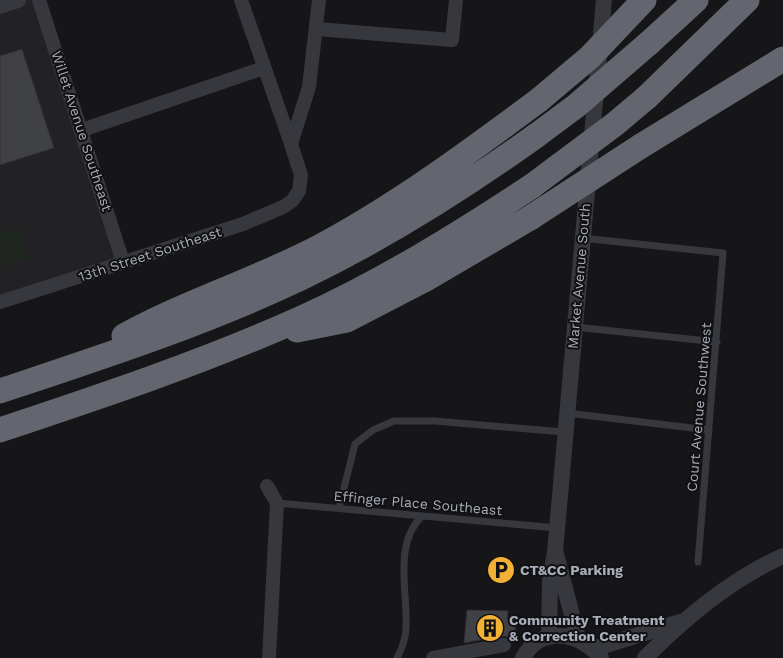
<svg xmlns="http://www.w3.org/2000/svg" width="783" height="658" font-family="'Work Sans',sans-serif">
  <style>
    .built { fill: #222225 }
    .green { fill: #1e261f }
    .building { fill: #404145; stroke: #303034 }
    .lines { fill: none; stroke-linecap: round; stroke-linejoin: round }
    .service { stroke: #37383d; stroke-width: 7 }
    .minor { stroke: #37383d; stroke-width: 14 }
    .tertiary { stroke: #37383d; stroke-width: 16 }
    .motorway { stroke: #63666e; stroke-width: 25 }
    .motorway-bridge { stroke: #63666e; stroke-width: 25 }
    .labels { text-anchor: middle; stroke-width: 4; stroke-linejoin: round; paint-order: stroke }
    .street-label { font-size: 14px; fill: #a8adb8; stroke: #111113 }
    .poi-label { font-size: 14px; font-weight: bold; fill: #a8adb8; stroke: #111113; text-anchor: start }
  </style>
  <rect width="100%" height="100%" fill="#161618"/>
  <path class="built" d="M 18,0 L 39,0 L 123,262 L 0,302 L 0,6 Z"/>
  <path class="green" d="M 20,228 L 29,258 L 2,267 L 0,234 Z"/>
  <path class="building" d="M 22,49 L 54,148 L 0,165 L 0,56 Z
    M 467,610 L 508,611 L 507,619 L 517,618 L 514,637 L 502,636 L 464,643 Z"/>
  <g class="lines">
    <path class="service" d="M 582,238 L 723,253 L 698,562
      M 575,327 L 717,342
      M 567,413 L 709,430
      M 277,503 L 557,528
      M 339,508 L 355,444 L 373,430 L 394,421 L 435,421 L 564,432
      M 397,658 C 402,648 406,639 406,628 C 408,592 393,544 422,516"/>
    <path class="minor" d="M 39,0 L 123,262
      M 241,0 L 291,144
      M 317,29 L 452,40 L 456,0
      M 82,130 L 264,68
      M 0,302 L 243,224 L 283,207 L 292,201 L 299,191 L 301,175 L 291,144 L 309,87 L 319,0
      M 267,486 L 277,503 L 269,658
      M 433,658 L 504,645"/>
    <path class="tertiary" d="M 0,6 L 18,0
      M 556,554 L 578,638
      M 549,637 L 550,581 L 555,552 L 604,0
      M 593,649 L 680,622
      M 523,658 C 540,625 581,632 601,658
      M 645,658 C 686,617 730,580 783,556"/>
    <path class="motorway" d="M 649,43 L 696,0
      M 647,97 L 747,0
      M 641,146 L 783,59
      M 297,330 L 347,320 L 426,279 L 530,218
      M 124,336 C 187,301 257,280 321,246 C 399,204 469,152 539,100
      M 0,391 C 102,357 204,324 301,278 C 384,238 462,189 537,135
      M 0,430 C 102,396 204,362 302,318 C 383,281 458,235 532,186"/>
    <path class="motorway-bridge" d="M 539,100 L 590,57 L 644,0
      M 537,135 L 576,106 L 649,43
      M 532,186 L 615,124 L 647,97
      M 530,218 L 641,146"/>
  </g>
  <defs>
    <g id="parking-disc" transform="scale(1.4375)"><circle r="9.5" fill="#f2b134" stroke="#111113"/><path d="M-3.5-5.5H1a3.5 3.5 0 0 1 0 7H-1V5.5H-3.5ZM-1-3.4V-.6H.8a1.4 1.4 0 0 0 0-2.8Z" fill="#111"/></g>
    <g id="building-disc" transform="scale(1.4375)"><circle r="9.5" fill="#f2b134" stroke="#111113"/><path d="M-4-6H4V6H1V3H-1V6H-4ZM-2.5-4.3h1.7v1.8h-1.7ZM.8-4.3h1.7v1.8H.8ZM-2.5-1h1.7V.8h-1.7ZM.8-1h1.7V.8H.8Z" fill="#111"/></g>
  </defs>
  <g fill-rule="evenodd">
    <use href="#parking-disc" x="501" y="570"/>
    <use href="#building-disc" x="490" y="628"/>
  </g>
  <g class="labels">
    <g class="street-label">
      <text transform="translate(82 131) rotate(72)" y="5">Willet Avenue Southeast</text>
      <text transform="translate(150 254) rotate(-18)" y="5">13th Street Southeast</text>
      <text transform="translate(579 276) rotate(-85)" y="5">Market Avenue South</text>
      <text transform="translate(699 407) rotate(-85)" y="5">Court Avenue Southwest</text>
      <text transform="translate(418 503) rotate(5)" y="5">Effinger Place Southeast</text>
    </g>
    <g class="poi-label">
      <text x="520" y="575">CT&amp;CC Parking</text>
      <text x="509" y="625">Community Treatment<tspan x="509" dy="16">&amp; Correction Center</tspan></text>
    </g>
  </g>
</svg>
